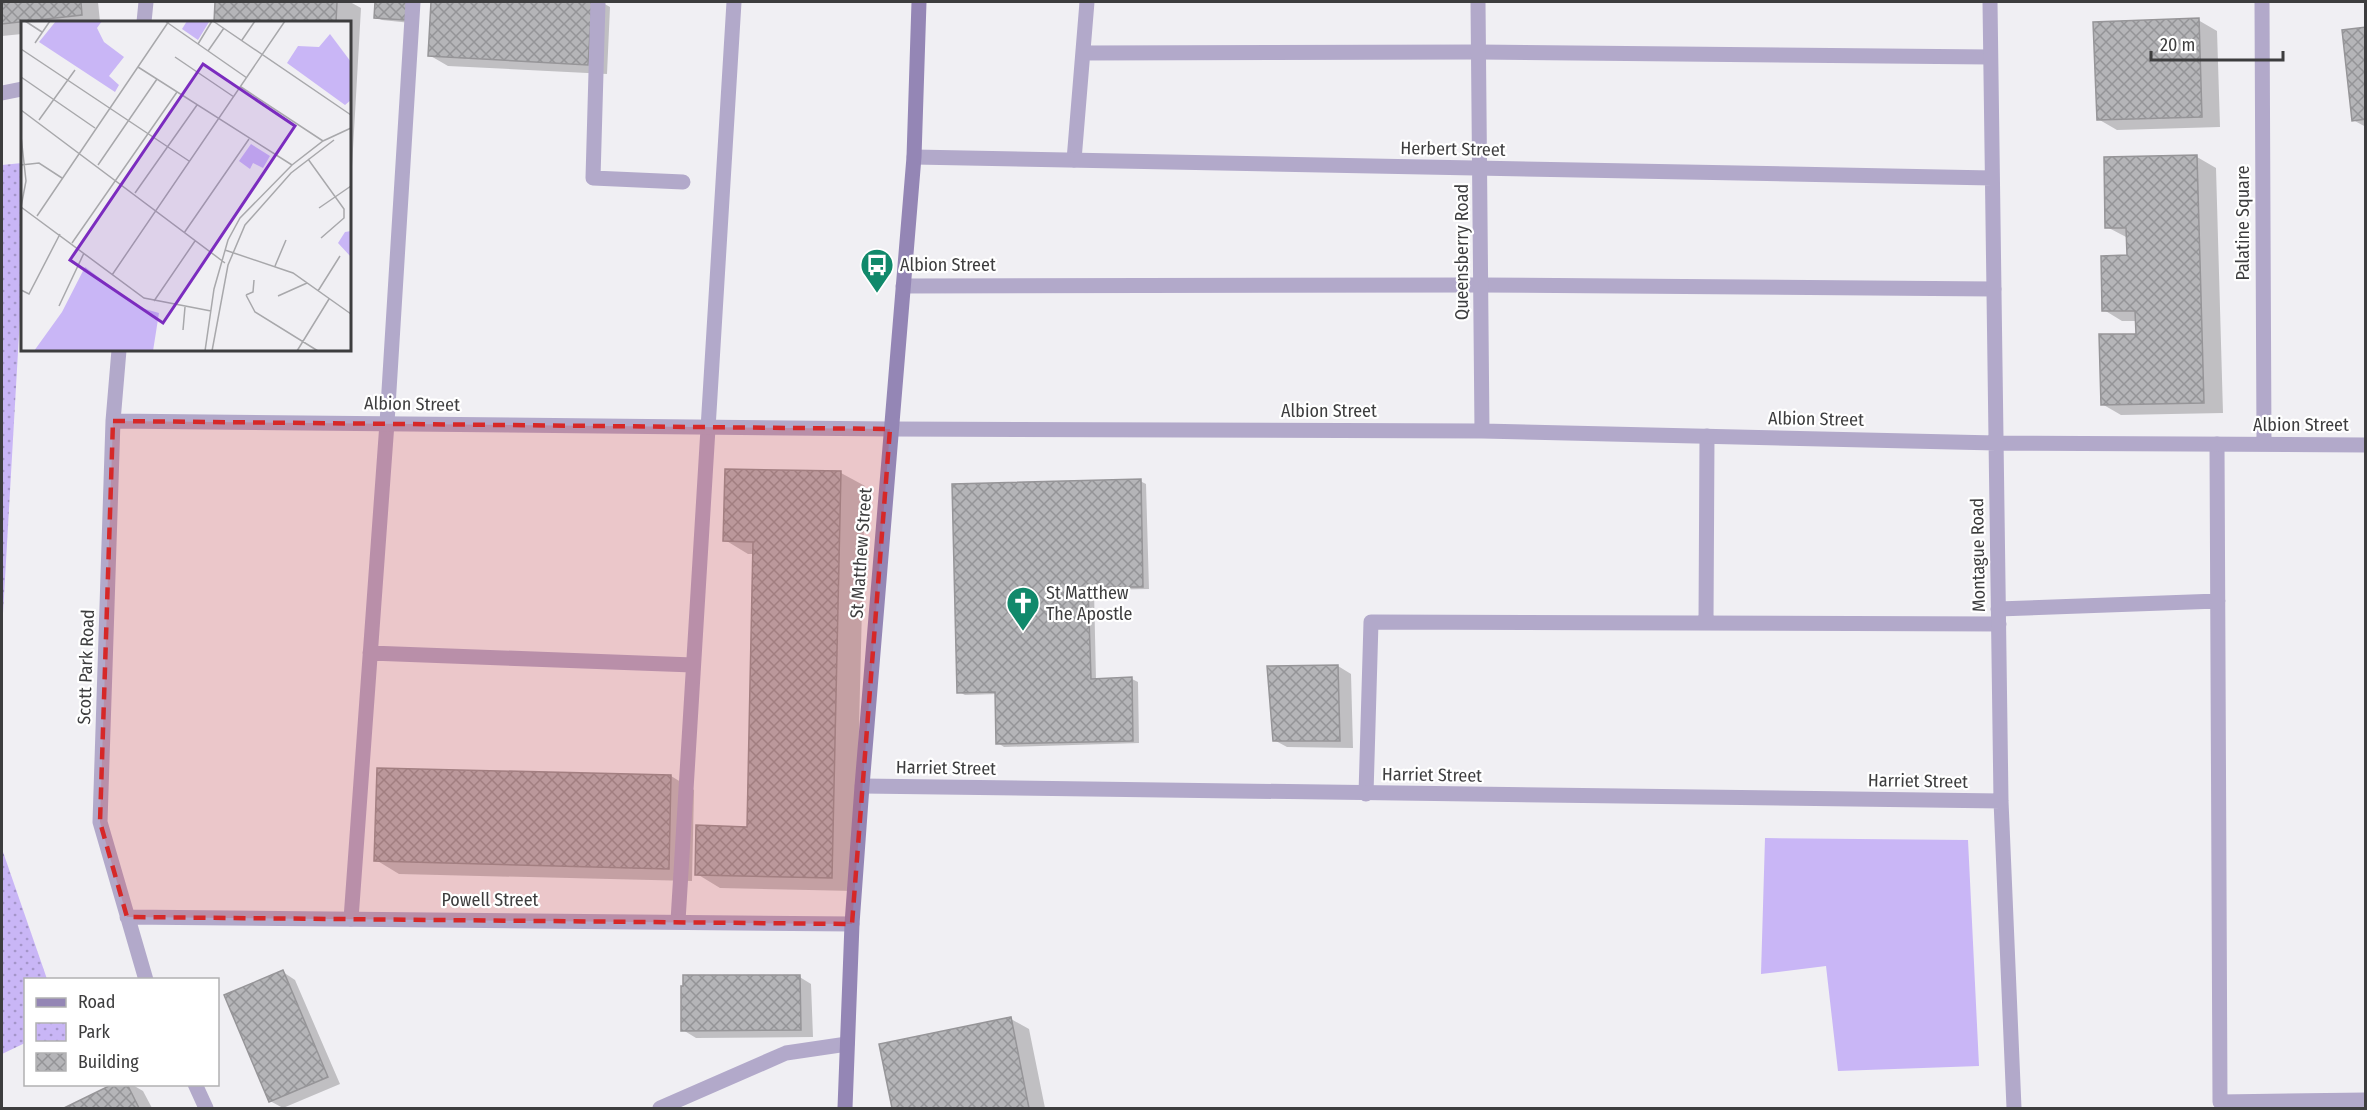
<svg xmlns="http://www.w3.org/2000/svg" width="2367" height="1110" font-family="'Fira Sans Condensed',sans-serif">
  <style>
    .green { fill: #c9b6f6 }
    .park { fill: url(#park-dots) }
    .shadow { fill: #0003 }
    .building { fill: url(#building-cross-hatch); stroke: #969598; stroke-width: 1.5 }
    .lines { fill: none; stroke-linecap: round; stroke-linejoin: round }
    .lane { stroke: #b2a9ca; stroke-width: 15 }
    .street { stroke: #b2a9ca; stroke-width: 15 }
    .secondary { stroke: #9486b5; stroke-width: 15 }
    .marked { fill: #d62828; fill-opacity: 0.2; stroke: #d62828; stroke-width: 4.5; stroke-dasharray: 12 8; stroke-linejoin: round }
    .labels { text-anchor: middle; stroke-width: 4.5; stroke-linejoin: round; paint-order: stroke }
    .street-label { font-size: 18px; fill: #3d3d3e; stroke: #fff }
    .poi-label { font-size: 18px; fill: #3d3d3e; stroke: #fff; text-anchor: start }
    .inset-road { fill: none; stroke: #a8a8ab; stroke-width: 1.5 }
    .view { fill: #7b2cbf; fill-opacity: 0.15; stroke: #7b2cbf; stroke-width: 3 }
    .inset-edge { fill: none; stroke: #3d3d3e; stroke-width: 3 }
  </style>
  <defs>
    <pattern id="park-dots" width="8" height="8" patternUnits="userSpaceOnUse" patternTransform="scale(1.5)"><rect width="8" height="8" fill="#c9b6f6"/><path d="M2 2h.1M6 6h.1" fill="none" stroke="#a495c9" stroke-width="1.8" stroke-linecap="round"/></pattern>
    <pattern id="building-cross-hatch" width="8" height="8" patternUnits="userSpaceOnUse" patternTransform="scale(1.5)"><rect width="8" height="8" fill="#b5b5b8"/><path d="M0 0l8 8M0 8l8-8" fill="none" stroke="#949497"/></pattern>
  </defs>
  <rect width="100%" height="100%" fill="#f0eff3"/>
  <path class="green" d="M 1765,838 L 1968,840 L 1979,1066 L 1838,1071 L 1826,966 L 1761,974 Z"/>
  <path class="park" d="M 22,163 L 22,282 L 2,631 L 2,165 Z
    M 2,849 L 47,979 L 26,980 L 25,1043 L 2,1054 Z"/>
  <path class="shadow" d="M 2,2 L 98,2 L 100,22 L 22,22 L 22,34 L 2,36 Z
    M 217,2 L 350,2 L 361,8 L 350,202 L 350,22 L 216,22 Z
    M 376,2 L 413,2 L 411,23 L 382,20 L 375,17 Z
    M 432,2 L 601,2 L 610,7 L 607,74 L 448,66 L 429,55 Z
    M 2198,20 L 2217,31 L 2220,127 L 2117,130 L 2098,119 Z
    M 2366,29 L 2366,127 L 2353,120 Z
    M 2197,157 L 2216,168 L 2223,413 L 2121,415 L 2102,404 L 2138,335 L 2137,321 L 2122,321 L 2104,310 L 2129,257 L 2128,238 L 2107,227 L 2105,159 Z
    M 841,473 L 865,486 L 855,891 L 720,888 L 697,874 L 749,828 L 754,554 L 748,554 L 725,540 Z
    M 1140,481 L 1146,484 L 1149,589 L 1094,590 L 1096,680 L 1132,679 L 1138,682 L 1139,743 L 1004,747 L 998,743 L 997,694 L 965,695 L 959,692 Z
    M 1338,666 L 1351,674 L 1353,748 L 1287,747 L 1274,740 Z
    M 671,776 L 694,790 L 692,881 L 399,874 L 376,860 Z
    M 283,972 L 295,980 L 340,1084 L 283,1108 L 270,1101 Z
    M 798,976 L 811,984 L 813,1037 L 696,1038 L 683,1030 Z
    M 1011,1019 L 1029,1029 L 1045,1108 L 893,1108 L 880,1045 Z
    M 116,1084 L 131,1084 L 143,1091 L 152,1108 L 68,1108 Z"/>
  <path class="building" d="M 2,2 L 81,2 L 82,15 L 2,24 Z
    M 215,2 L 337,2 L 336,22 L 214,22 Z
    M 375,2 L 407,2 L 405,20 L 374,18 Z
    M 431,2 L 592,2 L 588,65 L 428,56 Z
    M 2199,18 L 2202,117 L 2097,120 L 2093,22 Z
    M 2366,27 L 2366,119 L 2352,121 L 2342,30 Z
    M 2197,155 L 2204,403 L 2101,405 L 2099,334 L 2136,334 L 2135,311 L 2102,311 L 2101,256 L 2127,255 L 2126,228 L 2105,228 L 2104,157 Z
    M 725,469 L 841,471 L 832,878 L 695,875 L 696,825 L 747,827 L 753,542 L 723,541 Z
    M 1141,479 L 1143,587 L 1088,587 L 1091,679 L 1132,677 L 1133,741 L 996,744 L 995,692 L 957,693 L 952,484 Z
    M 1338,665 L 1340,741 L 1273,741 L 1267,666 Z
    M 377,768 L 671,775 L 669,869 L 374,861 Z
    M 283,970 L 328,1077 L 269,1102 L 224,995 Z
    M 683,975 L 800,975 L 801,1030 L 681,1031 L 681,986 L 683,986 Z
    M 1011,1017 L 1029,1108 L 892,1108 L 879,1044 Z
    M 113,1084 L 127,1084 L 139,1108 L 64,1108 Z"/>
  <g class="lines">
    <path class="lane" d="M 598,2 L 593,178 L 683,182
      M 1083,53 L 1479,52 L 1990,57
      M 1074,160 L 1087,2
      M 903,286 L 1481,285 L 1994,289
      M 2217,444 L 2220,1102 L 2366,1100
      M 1998,609 L 2218,601
      M 1706,623 L 1707,436
      M 370,653 L 693,665
      M 1366,794 L 1371,622 L 1999,624
      M 351,919 L 387,423 L 413,2
      M 678,921 L 734,2
      M 660,1108 L 786,1053 L 847,1044"/>
    <path class="street" d="M 1478,2 L 1482,431
      M 1990,2 L 2001,801 L 2014,1108
      M 2262,2 L 2264,444
      M 144,22 L 146,2
      M 2,93 L 22,89
      M 914,157 L 1992,178
      M 119,350 L 113,421 L 100,822 L 146,980
      M 113,421 L 890,429 L 1482,431 L 1996,443 L 2366,445
      M 862,786 L 2001,801
      M 127,917 L 852,924
      M 195,1084 L 206,1108"/>
    <path class="secondary" d="M 845,1108 L 852,924 L 862,786 L 914,157 L 919,2"/>
  </g>
  <path class="marked" d="M 113,421 L 890,429 L 852,924 L 127,917 L 100,822 Z"/>
  <defs>
    <g id="bus-pin" transform="scale(1.725)"><path d="M0 17L-7.5 6A9.5 9.5 0 1 1 7.5 6Z" fill="#11896b" stroke="#fff"/><path d="M-5-6H5V4H4V6H2V4H-2V6H-4V4H-5ZM-3.5-4V0h7V-4ZM-3.5 1.2v1.5H-2V1.2ZM2 1.2v1.5H3.5V1.2Z" fill="#fff"/></g>
    <g id="church-pin" transform="scale(1.725)"><path d="M0 17L-7.5 6A9.5 9.5 0 1 1 7.5 6Z" fill="#11896b" stroke="#fff"/><path d="M-1.2-6h2.4v3.5h3.3v2.4h-3.3V6h-2.4V-.1h-3.3v-2.4h3.3Z" fill="#fff"/></g>
  </defs>
  <g fill-rule="evenodd">
    <use href="#bus-pin" x="877" y="265"/>
    <use href="#church-pin" x="1023" y="603"/>
  </g>
  <g class="labels">
    <g class="street-label">
      <text transform="translate(1453 149) rotate(1)" y="6">Herbert Street</text>
      <text transform="translate(2243 223) rotate(-90)" y="6">Palatine Square</text>
      <text transform="translate(1462 252) rotate(-90)" y="6">Queensberry Road</text>
      <text transform="translate(412 404) rotate(1)" y="6">Albion Street</text>
      <text x="1329" y="417">Albion Street</text>
      <text transform="translate(1816 419) rotate(1)" y="6">Albion Street</text>
      <text x="2301" y="431">Albion Street</text>
      <text transform="translate(861 553) rotate(-86)" y="6">St Matthew Street</text>
      <text transform="translate(1978 555) rotate(-91)" y="6">Montague Road</text>
      <text transform="translate(86 667) rotate(-88)" y="6">Scott Park Road</text>
      <text transform="translate(946 768) rotate(1)" y="6">Harriet Street</text>
      <text transform="translate(1432 775) rotate(1)" y="6">Harriet Street</text>
      <text transform="translate(1918 781) rotate(1)" y="6">Harriet Street</text>
      <text x="490" y="906">Powell Street</text>
    </g>
    <g class="poi-label">
      <text x="900" y="271">Albion Street</text>
      <text x="1046" y="599">St Matthew<tspan x="1046" dy="21">The Apostle</tspan></text>
    </g>
  </g>
  <g transform="translate(21 21)">
    <rect width="330" height="330" fill="#f0eff3"/>
    <path d="M 230,123 L 249,135 L 242,147 L 232,142 L 229,148 L 218,140 ZM 330,210 L 330,236 L 317,222 L 324,211 Z" fill="#c9b6f6"/>
    <path d="M 35,0 L 81,0 L 76,7 L 83,21 L 103,36 L 88,55 L 98,64 L 94,71 L 18,21 ZM 166,0 L 187,0 L 188,1 L 177,19 L 161,8 ZM 309,13 L 330,41 L 330,79 L 324,84 L 266,42 L 277,25 L 298,26 ZM 64,246 L 117,286 L 138,292 L 132,330 L 13,330 L 41,291 Z" fill="#c9b6f6"/>
    <path class="inset-road" d="M 4,0 L 21,11M 144,0 L 226,57M 192,0 L 330,94M 221,19 L 234,0M 14,22 L 29,0M 177,23 L 191,0M 0,28 L 168,140M 187,30 L 203,7M 154,36 L 213,76M 117,46 L 271,144M 0,56 L 74,107M 220,66 L 302,120M 0,89 L 204,242M 18,99 L 54,49M 0,115 L 5,160 L 0,186M 287,138 L 323,188 L 323,197 L 300,217M 0,144 L 18,142 L 41,157M 77,144 L 136,58M 114,172 L 176,84M 0,186 L 123,277 L 190,290M 298,187 L 330,165M 16,195 L 148,0M 163,212 L 228,118M 51,222 L 156,71M 204,229 L 272,252 L 330,293M 254,245 L 265,219M 91,254 L 264,0M 0,269 L 8,273 L 39,213M 297,270 L 319,235M 225,274 L 234,291 L 297,330M 225,274 L 232,271 L 233,259M 257,275 L 286,262M 133,280 L 174,220M 38,285 L 63,232M 162,309 L 164,286M 184,330 L 193,268 L 207,219 L 219,197 L 271,144 L 302,120 L 330,107M 191,330 L 207,244 L 224,204 L 270,152 L 313,119M 276,330 L 308,278"/>
    <path class="view" d="M 182,43 L 274,105 L 142,302 L 49,239 Z"/>
    <rect width="330" height="330" class="inset-edge"/>
  </g>
  <rect width="2367" height="1110" fill="none" stroke="#3d3d3e" stroke-width="6"/>
  <rect x="24" y="978" width="195" height="108" fill="#ffffff" stroke="#b1b1b2" stroke-width="1.5"/>
  <rect x="36" y="998" width="30" height="9" fill="#9486b5" stroke="#b1b1b2" stroke-width="1.5"/>
  <text x="78" y="1008" font-size="18" fill="#3d3d3e">Road</text>
  <rect x="36" y="1023" width="30" height="18" fill="url(#park-dots)" stroke="#b1b1b2" stroke-width="1.5"/>
  <text x="78" y="1038" font-size="18" fill="#3d3d3e">Park</text>
  <rect x="36" y="1053" width="30" height="18" fill="url(#building-cross-hatch)" stroke="#b1b1b2" stroke-width="1.5"/>
  <text x="78" y="1068" font-size="18" fill="#3d3d3e">Building</text>
  <path d="M2151 51v9h132v-9" fill="none" stroke="#3d3d3e" stroke-width="3"/>
  <text x="2160" y="51" font-size="18" fill="#3d3d3e" stroke="#ffffff" stroke-width="4.5" paint-order="stroke">20 m</text>
</svg>
